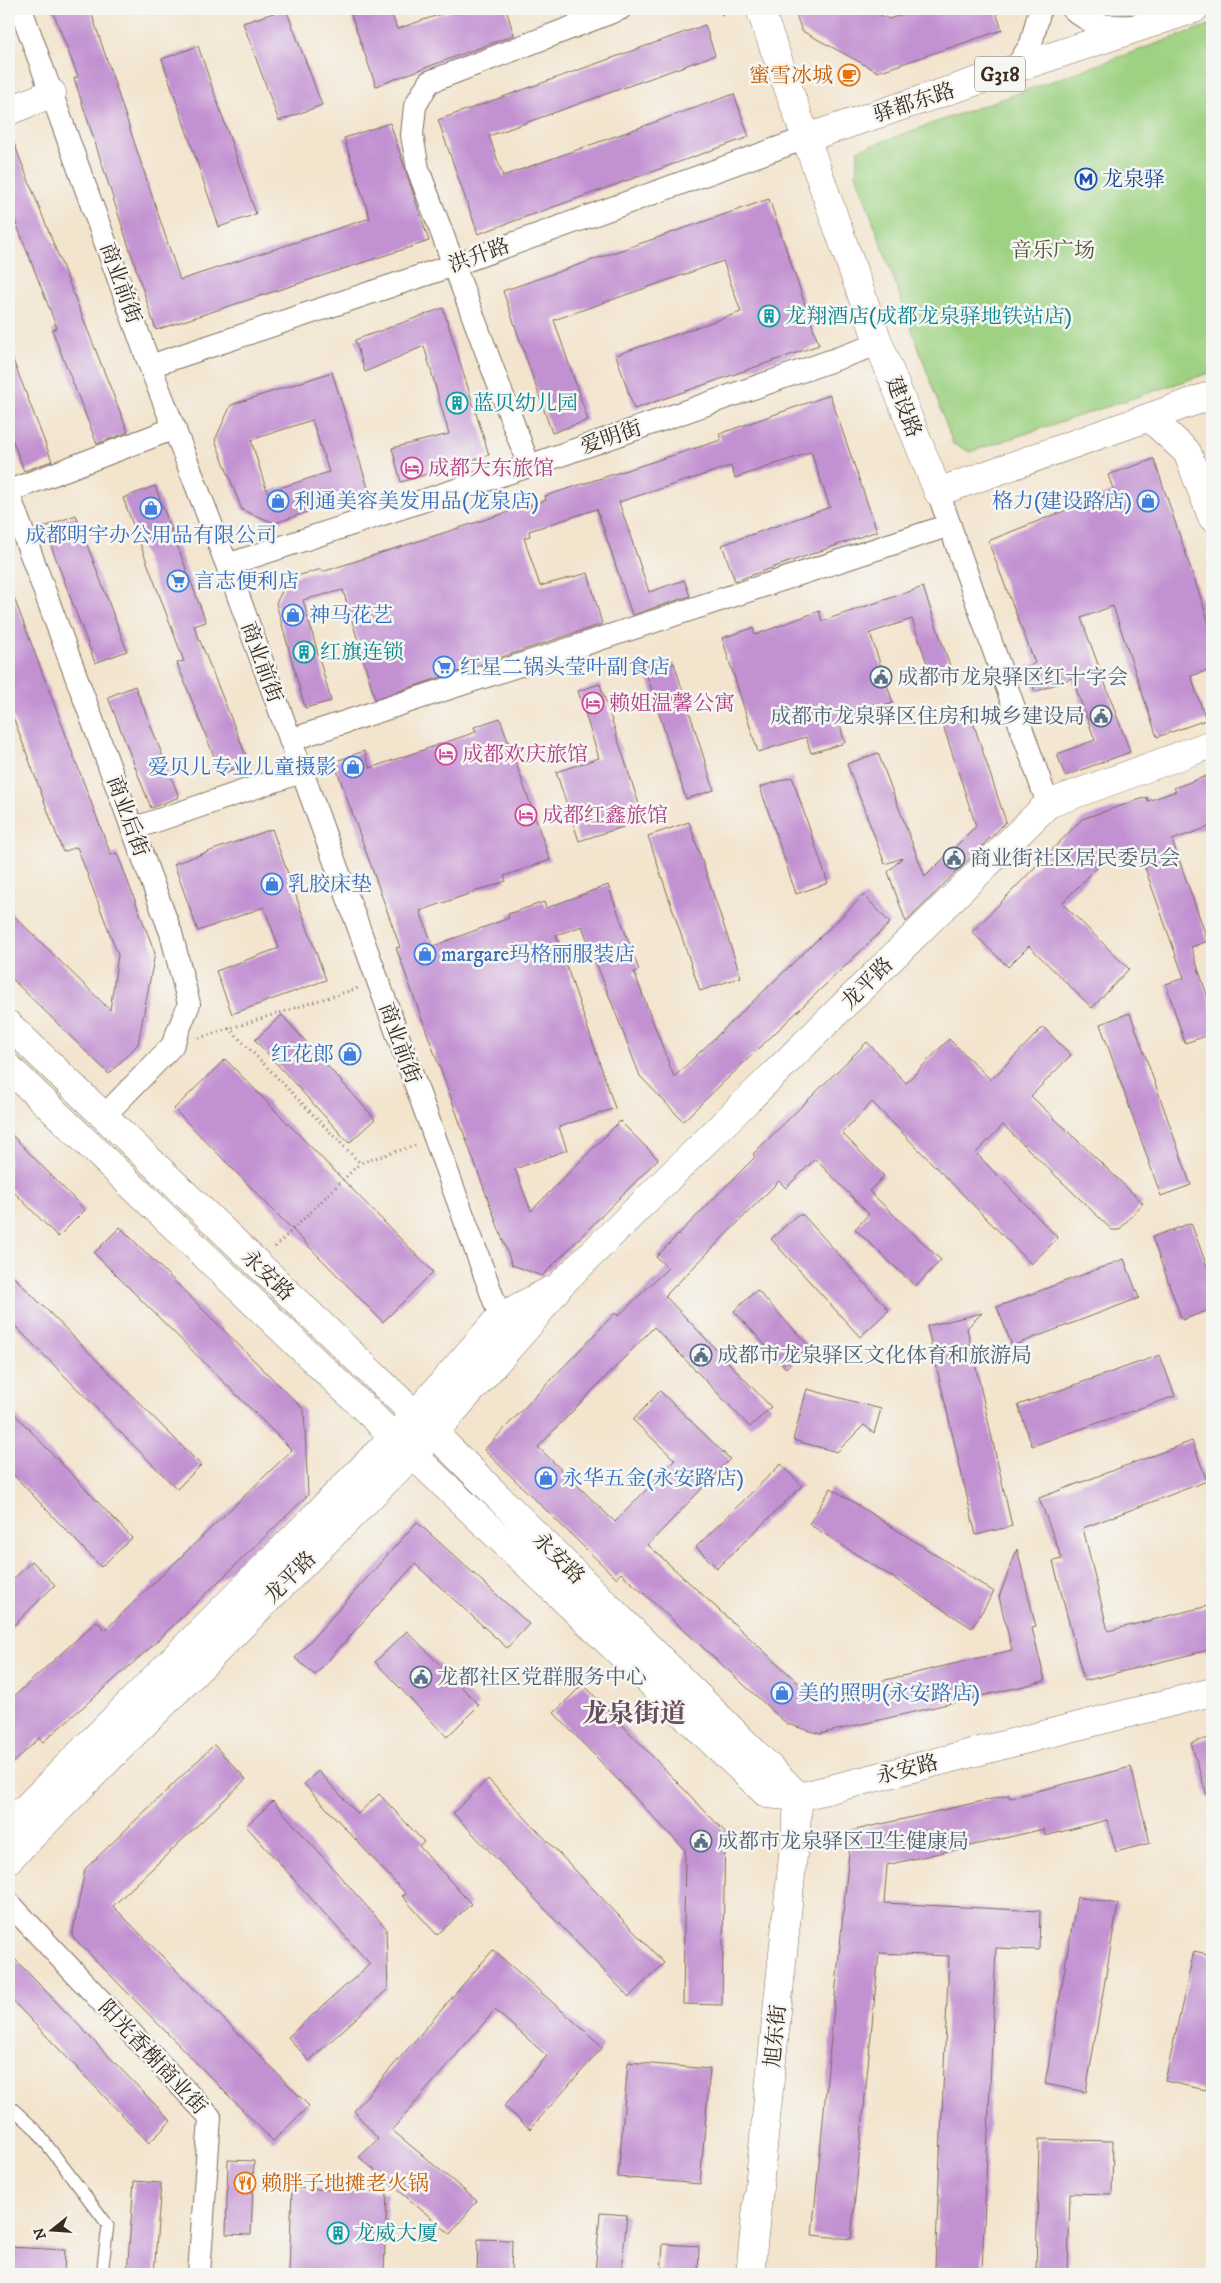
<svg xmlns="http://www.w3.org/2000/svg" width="1221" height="2283" font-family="'IM FELL DW Pica','Noto Serif SC',serif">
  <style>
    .green { fill: #9ed282; stroke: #6c7e50 }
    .building { fill: #c291d2; fill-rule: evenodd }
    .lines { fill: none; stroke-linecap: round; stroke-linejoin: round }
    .lane-casing { stroke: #7b6b5b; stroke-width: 13 }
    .street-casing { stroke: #7b6b5b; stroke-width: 24 }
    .secondary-casing { stroke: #7b6b5b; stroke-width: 29 }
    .highway-casing { stroke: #7b6b5b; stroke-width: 29 }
    .path { stroke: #7b6b5b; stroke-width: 3; stroke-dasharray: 1 4; stroke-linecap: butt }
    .lane { stroke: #fff; stroke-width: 11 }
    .street { stroke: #fff; stroke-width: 22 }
    .secondary { stroke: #fff; stroke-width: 28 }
    .highway { stroke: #fff; stroke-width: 28 }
    .labels { text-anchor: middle; stroke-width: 5; stroke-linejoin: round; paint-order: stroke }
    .shield { fill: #f6f6f2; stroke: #73675e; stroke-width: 1 }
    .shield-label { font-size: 20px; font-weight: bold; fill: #3b2a1e }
    .food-label { font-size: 21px; fill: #c56008; stroke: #f6f6f2; text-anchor: end }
    .street-label { font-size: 21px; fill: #3b2a1e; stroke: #f6f6f2 }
    .transit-label { font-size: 21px; fill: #164399; stroke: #f6f6f2; text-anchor: start }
    .park-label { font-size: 21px; fill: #545437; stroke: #f6f6f2 }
    .culture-label { font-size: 21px; fill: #0d838f; stroke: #f6f6f2; text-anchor: start }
    .hotel-label { font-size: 21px; fill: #b23c85; stroke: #f6f6f2; text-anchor: start }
    .shop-label { font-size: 21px; fill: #366cbe; stroke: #f6f6f2; text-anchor: start }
    .service-label { font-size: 21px; fill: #4e5e75; stroke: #f6f6f2; text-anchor: start }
    .district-label { font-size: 26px; font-weight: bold; fill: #6a4e5d; stroke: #f6f6f2 }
  </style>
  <rect width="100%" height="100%" fill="#f6f6f2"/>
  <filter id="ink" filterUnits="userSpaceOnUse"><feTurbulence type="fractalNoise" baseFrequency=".02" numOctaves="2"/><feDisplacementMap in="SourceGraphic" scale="10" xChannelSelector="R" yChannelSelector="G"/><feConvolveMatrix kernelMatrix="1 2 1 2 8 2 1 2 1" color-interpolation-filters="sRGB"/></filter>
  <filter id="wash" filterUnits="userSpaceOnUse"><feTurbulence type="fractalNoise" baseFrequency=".0096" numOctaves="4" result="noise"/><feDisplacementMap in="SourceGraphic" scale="20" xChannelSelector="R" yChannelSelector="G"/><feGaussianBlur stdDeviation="1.12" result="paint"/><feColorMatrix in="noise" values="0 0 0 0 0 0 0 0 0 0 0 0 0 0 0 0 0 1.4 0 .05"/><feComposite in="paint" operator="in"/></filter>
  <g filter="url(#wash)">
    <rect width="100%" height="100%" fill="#f3e4cd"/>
    <path class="green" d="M 1212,24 L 1212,372 L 970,452 L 953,444 L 856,174 L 858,150 Z"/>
    <g id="blocks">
      <path class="building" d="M 52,9 L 90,9 L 180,280 L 370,218 L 344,138 L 390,123 L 429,241 L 156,330 L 74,78 L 78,77 Z
        M 286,9 L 322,105 L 279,121 L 243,23 Z
        M 349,9 L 390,9 L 397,29 L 456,9 L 506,9 L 514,35 L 376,86 Z
        M 794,9 L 868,9 L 889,19 L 919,9 L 995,9 L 1002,30 L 878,72 L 802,31 Z
        M 705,25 L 715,55 L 489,136 L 503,176 L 734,94 L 749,137 L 478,234 L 438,120 Z
        M 198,46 L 256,214 L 219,227 L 162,59 Z
        M 9,131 L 128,432 L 97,444 L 52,330 L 57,328 L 9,205 Z
        M 769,199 L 819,345 L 634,409 L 616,355 L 741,312 L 723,261 L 554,320 L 588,420 L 552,433 L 503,291 Z
        M 443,308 L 489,455 L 401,482 L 392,448 L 449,434 L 424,346 L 365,372 L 355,340 Z
        M 10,352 L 52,461 L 24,471 L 9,431 Z
        M 332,372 L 369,491 L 275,523 L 242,510 L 215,440 L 231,405 ZM 312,420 L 329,472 L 267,492 L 251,440 Z
        M 830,395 L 877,531 L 735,581 L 722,545 L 830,507 L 811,452 L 735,478 L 731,466 L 619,502 L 649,592 L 684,580 L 690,596 L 632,615 L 597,509 L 529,531 L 530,536 L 524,538 L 540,586 L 588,573 L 602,624 L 375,699 L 343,590 L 303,600 L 331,701 L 305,708 L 276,603 L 289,578 L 322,569 L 322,572 L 546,500 L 545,496 L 721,440 L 719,434 Z
        M 1154,459 L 1212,632 L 1212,669 L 1191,676 L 1206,720 L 1157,737 L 1113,606 L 1081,618 L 1130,752 L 1065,776 L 1057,754 L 1095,740 L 1072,678 L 1035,692 L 1026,667 L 1035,663 L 988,541 L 1114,491 L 1108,475 Z
        M 155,486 L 206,622 L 194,626 L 249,763 L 221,774 L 177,663 L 184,661 L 123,498 Z
        M 76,515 L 127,651 L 95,663 L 44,527 Z
        M 10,587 L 111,855 L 117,853 L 155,953 L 138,1044 L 109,1074 L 9,976 L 9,911 L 110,1010 L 118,955 L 77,847 L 63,852 L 9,706 Z
        M 923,587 L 952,672 L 932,678 L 912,619 L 870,633 L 893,703 L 839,721 L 845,743 L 811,753 L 806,737 L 758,752 L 722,638 L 753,628 L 755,635 L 819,611 L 822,621 Z
        M 674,663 L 714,790 L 686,799 L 646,672 Z
        M 600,684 L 644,820 L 579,841 L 556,772 L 599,758 L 578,691 Z
        M 135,686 L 179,797 L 151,808 L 108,697 Z
        M 968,707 L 1006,822 L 906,922 L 888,872 L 902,858 L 885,864 L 847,764 L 878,753 L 925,877 L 976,826 L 940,716 Z
        M 500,718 L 550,860 L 504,876 L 506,881 L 420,911 L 433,946 L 509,918 L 508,914 L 544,902 L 546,908 L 608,885 L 639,970 L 634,972 L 674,1077 L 864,895 L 890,923 L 683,1121 L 640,1076 L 582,926 L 556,935 L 615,1108 L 559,1127 L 567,1150 L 515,1169 L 531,1211 L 620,1121 L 658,1159 L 542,1276 L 512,1265 L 396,948 L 400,947 L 334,762 L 364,751 L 370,768 L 476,732 L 474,727 Z
        M 1212,774 L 1212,826 L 1172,840 L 1208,941 L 1191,947 L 1212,1010 L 1212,1034 L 1185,1043 L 1166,984 L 1184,978 L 1139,851 L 1100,865 L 1062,903 L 1129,969 L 1092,1008 L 1029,946 L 1008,967 L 972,932 L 1082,819 L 1147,797 L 1148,801 L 1176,791 L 1174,788 Z
        M 792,777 L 828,883 L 796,894 L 760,787 Z
        M 689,822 L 741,977 L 700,991 L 648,836 Z
        M 272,829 L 326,980 L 232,1014 L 216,971 L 279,948 L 264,907 L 198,931 L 174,864 Z
        M 1130,1013 L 1191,1185 L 1161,1196 L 1100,1024 Z
        M 282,1015 L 375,1119 L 349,1143 L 255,1040 Z
        M 1043,1027 L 1071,1055 L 1031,1096 L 1143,1203 L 1119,1230 L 1112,1230 L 1003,1125 L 976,1153 L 1058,1238 L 1031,1264 L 872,1102 L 842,1133 L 884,1176 L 869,1191 L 941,1260 L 922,1280 L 915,1286 L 855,1229 L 869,1214 L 815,1159 L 786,1188 L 779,1181 L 665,1296 L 771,1407 L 750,1427 L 654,1327 L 538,1447 L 615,1522 L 675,1460 L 633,1420 L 660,1391 L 730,1459 L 648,1545 L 814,1697 L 1012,1650 L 999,1597 L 1017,1549 L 1036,1627 L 1032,1628 L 1045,1681 L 820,1734 L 787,1724 L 621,1573 L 616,1578 L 484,1450 L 615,1313 L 618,1316 L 668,1268 L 656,1257 L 755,1157 L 753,1154 L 867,1042 L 906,1083 L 949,1039 L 991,1080 Z
        M 225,1059 L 433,1272 L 383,1322 L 174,1109 Z
        M 9,1132 L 85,1210 L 58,1237 L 9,1187 Z
        M 797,1215 L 803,1215 L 889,1310 L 860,1337 L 771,1239 Z
        M 1191,1223 L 1212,1280 L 1212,1309 L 1182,1320 L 1152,1237 L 1171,1230 L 1173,1232 L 1172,1230 Z
        M 120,1227 L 304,1410 L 308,1495 L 150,1648 L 43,1742 L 39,1738 L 9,1767 L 9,1701 L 97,1621 L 105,1630 L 292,1450 L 94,1253 Z
        M 1124,1259 L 1139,1298 L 1012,1346 L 997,1307 Z
        M 9,1272 L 201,1465 L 177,1489 L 9,1320 Z
        M 757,1290 L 809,1346 L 786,1368 L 734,1311 Z
        M 982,1313 L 967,1328 L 1012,1526 L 976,1535 L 927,1326 Z
        M 1160,1355 L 1175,1396 L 1032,1446 L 1018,1405 Z
        M 807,1389 L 881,1409 L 874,1433 L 864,1425 L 837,1452 L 793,1440 Z
        M 9,1408 L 132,1538 L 101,1567 L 9,1470 Z
        M 1192,1441 L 1207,1481 L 1083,1528 L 1108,1631 L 1212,1605 L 1212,1649 L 1084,1681 L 1053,1561 L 1062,1559 L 1039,1498 Z
        M 781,1464 L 802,1486 L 717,1568 L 696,1547 Z
        M 831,1488 L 994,1592 L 972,1628 L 809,1524 Z
        M 417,1522 L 529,1624 L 507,1648 L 415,1564 L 315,1675 L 295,1658 Z
        M 32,1561 L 55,1585 L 9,1630 L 9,1583 Z
        M 407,1631 L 479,1705 L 447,1737 L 375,1662 Z
        M 583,1684 L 725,1832 L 722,2005 L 683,2004 L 685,1850 L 554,1713 Z
        M 1212,1737 L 1212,1799 L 1208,1799 L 1191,1743 Z
        M 214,1745 L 246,1779 L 113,1906 L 309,2106 L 273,2141 L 72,1936 L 85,1869 Z
        M 1131,1767 L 1150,1843 L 1116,1852 L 1107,1820 L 1045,1836 L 1044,1829 L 887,1865 L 884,1903 L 1040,1911 L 1039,1950 L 996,1948 L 982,2271 L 935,2268 L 949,1956 L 879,1953 L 851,2239 L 812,2235 L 851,1831 L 1009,1795 L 1010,1798 Z
        M 318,1771 L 358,1814 L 379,1794 L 424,1842 L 419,1846 L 471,1904 L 437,1935 L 402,1896 L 406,1894 L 304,1784 Z
        M 488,1779 L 664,1963 L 629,1997 L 453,1813 Z
        M 273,1801 L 386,1928 L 388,1989 L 309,2061 L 288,2037 L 370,1964 L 246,1826 Z
        M 1077,1897 L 1118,1904 L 1086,2092 L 1045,2084 Z
        M 493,1950 L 603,2047 L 530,2129 L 504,2106 L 547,2056 L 495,2010 L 392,2130 L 477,2201 L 450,2234 L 359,2157 L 378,2139 L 354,2111 Z
        M 1194,1951 L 1212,1955 L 1212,2064 L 1206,2090 L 1165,2081 Z
        M 9,1953 L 171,2121 L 149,2143 L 9,1997 Z
        M 628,2062 L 710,2069 L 700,2184 L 618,2177 Z
        M 1039,2139 L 1113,2141 L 1112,2194 L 1070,2193 L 1068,2274 L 1036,2274 Z
        M 228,2160 L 254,2161 L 251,2235 L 226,2234 Z
        M 134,2181 L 161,2183 L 154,2274 L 127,2274 Z
        M 292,2188 L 387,2192 L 384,2274 L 289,2274 Z
        M 600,2213 L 627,2215 L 621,2274 L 595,2274 Z
        M 478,2239 L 512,2240 L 511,2274 L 477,2274 Z
        M 663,2244 L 699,2246 L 698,2274 L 661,2274 Z
        M 9,2247 L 65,2250 L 64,2274 L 9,2274 Z"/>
    </g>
  </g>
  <g filter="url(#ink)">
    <use href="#blocks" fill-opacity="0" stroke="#7b6b5b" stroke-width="1"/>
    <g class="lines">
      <g class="lane-casing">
        <path id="lane" d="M 9,2105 L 35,2129 L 108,2225 L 102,2274"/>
      </g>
      <g class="street-casing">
        <path id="street" d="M 21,9 L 150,366 L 227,565 L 500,1317
          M 1073,9 C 1092,26 1105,27 1130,26
          M 1015,69 L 1031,44 L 1040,9
          M 150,366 L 454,265 L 806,138
          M 529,466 L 418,169 L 412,135 L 415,106 L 429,82 L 620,9
          M 9,491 L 175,428
          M 938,492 L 1048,804
          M 9,495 L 171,933 L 189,1004 L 172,1046 L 103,1117
          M 227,565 L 529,466 L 879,344
          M 290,740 L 950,525
          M 132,829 L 301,772
          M 9,1903 L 210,2117 L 199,2274"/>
      </g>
      <g class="secondary-casing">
        <path id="secondary" d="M 760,9 L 806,138
          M 9,111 L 52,93
          M 9,1025 L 434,1433 L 799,1797
          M 9,1068 L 767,1794 L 799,1797 L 1212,1692
          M 9,1825 L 415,1415 L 500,1317 L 551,1290
          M 9,1859 L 434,1433 L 528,1326 L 561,1284 L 1048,804 L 1212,744
          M 750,2274 L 799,1797"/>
      </g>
      <g class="highway-casing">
        <path id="highway" d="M 1194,9 L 806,138 L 879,344 L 938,492 L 1212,395
          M 1150,418 L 1187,452 L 1212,517"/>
      </g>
      <path class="path" d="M 721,9 L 723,16
        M 229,1028 L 360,1163 L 416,1145
        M 199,1038 L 358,988
        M 275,1247 L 360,1163"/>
      <use href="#lane" class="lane"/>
      <use href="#street" class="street"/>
      <use href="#secondary" class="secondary"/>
      <use href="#highway" class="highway"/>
    </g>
  </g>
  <defs>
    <g id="cafe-ring" transform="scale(1.125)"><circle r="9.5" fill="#f6f6f2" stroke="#e8710a" stroke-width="1.5"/><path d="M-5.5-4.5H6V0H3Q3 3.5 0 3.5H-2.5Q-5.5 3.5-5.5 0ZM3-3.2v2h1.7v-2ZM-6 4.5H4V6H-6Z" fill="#e8710a"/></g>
    <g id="metro-ring" transform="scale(1.125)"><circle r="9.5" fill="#f6f6f2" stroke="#1a4fb4" stroke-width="1.5"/><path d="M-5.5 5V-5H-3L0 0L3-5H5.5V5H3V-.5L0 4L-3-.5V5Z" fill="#1a4fb4"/></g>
    <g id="building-ring" transform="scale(1.125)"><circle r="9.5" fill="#f6f6f2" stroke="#0f9aa8" stroke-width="1.5"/><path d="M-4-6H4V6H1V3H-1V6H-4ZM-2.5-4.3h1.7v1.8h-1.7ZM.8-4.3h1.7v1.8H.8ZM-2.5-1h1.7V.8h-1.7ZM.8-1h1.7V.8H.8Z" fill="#0f9aa8"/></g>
    <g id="hotel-ring" transform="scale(1.125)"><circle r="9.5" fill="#f6f6f2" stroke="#d1479c" stroke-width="1.5"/><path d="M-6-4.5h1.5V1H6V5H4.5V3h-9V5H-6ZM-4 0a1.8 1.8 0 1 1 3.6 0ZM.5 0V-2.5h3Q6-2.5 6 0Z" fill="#d1479c"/></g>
    <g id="shop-ring" transform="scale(1.125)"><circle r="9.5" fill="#f6f6f2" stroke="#3f7fe0" stroke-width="1.5"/><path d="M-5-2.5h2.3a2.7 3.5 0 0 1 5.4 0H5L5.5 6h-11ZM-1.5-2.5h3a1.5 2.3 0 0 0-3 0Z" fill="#3f7fe0"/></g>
    <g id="supermarket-ring" transform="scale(1.125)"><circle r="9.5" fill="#f6f6f2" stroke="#3f7fe0" stroke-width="1.5"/><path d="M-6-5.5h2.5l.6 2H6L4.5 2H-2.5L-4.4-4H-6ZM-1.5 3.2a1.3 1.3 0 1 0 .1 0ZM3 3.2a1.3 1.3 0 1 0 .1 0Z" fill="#3f7fe0"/></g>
    <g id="civic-ring" transform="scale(1.125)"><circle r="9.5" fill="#f6f6f2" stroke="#5c6f8a" stroke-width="1.5"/><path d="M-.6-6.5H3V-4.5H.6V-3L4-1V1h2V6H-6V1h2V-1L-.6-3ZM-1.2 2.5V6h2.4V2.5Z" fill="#5c6f8a"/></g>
    <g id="restaurant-ring" transform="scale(1.125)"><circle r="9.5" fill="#f6f6f2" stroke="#e8710a" stroke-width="1.5"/><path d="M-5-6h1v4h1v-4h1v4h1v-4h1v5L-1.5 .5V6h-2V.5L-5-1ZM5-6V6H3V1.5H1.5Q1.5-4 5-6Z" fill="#e8710a"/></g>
  </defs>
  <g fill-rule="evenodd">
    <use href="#cafe-ring" x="849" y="75"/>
    <use href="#metro-ring" x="1086" y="179"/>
    <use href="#building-ring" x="769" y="316"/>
    <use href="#building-ring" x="457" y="403"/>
    <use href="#hotel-ring" x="412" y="468"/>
    <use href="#shop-ring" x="278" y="501"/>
    <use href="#shop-ring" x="1148" y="501"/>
    <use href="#shop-ring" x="151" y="508"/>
    <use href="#supermarket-ring" x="178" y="581"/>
    <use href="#shop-ring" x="293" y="615"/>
    <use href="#building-ring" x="304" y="652"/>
    <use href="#supermarket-ring" x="444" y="667"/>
    <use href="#civic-ring" x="881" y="677"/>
    <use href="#hotel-ring" x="593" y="703"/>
    <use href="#civic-ring" x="1101" y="716"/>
    <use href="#hotel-ring" x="446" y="754"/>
    <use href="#shop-ring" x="353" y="767"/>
    <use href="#hotel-ring" x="526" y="815"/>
    <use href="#civic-ring" x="954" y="858"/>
    <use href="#shop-ring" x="272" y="884"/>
    <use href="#shop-ring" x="425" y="954"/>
    <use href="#shop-ring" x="350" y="1054"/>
    <use href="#civic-ring" x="701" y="1355"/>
    <use href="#shop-ring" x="546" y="1478"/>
    <use href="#civic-ring" x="421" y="1677"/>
    <use href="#shop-ring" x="782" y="1693"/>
    <use href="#civic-ring" x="701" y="1841"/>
    <use href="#restaurant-ring" x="245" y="2183"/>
    <use href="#building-ring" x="338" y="2233"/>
  </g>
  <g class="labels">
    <rect class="shield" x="975" y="56.5" width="50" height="35" rx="4"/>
    <g class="shield-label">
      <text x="1000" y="81">G318</text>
    </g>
    <g class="food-label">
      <text x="833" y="82">蜜雪冰城</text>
      <text x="261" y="2190" text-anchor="start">赖胖子地摊老火锅</text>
    </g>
    <g class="street-label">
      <text transform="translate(914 102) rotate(-18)" y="7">驿都东路</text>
      <text transform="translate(479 255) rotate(-20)" y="7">洪升路</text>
      <text transform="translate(121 283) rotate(70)" y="7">商业前街</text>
      <text transform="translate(904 407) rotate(69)" y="7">建设路</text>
      <text transform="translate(611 437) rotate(-19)" y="7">爱明街</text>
      <text transform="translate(262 662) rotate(70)" y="7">商业前街</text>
      <text transform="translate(128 816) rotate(70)" y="7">商业后街</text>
      <text transform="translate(867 983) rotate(-45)" y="7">龙平路</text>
      <text transform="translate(400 1043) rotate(70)" y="7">商业前街</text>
      <text transform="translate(268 1275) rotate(44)" y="7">永安路</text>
      <text transform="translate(559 1558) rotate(45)" y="7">永安路</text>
      <text transform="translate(290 1577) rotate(-45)" y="7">龙平路</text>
      <text transform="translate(907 1769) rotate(-14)" y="7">永安路</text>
      <text transform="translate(775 2036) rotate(-84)" y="7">旭东街</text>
      <text transform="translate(153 2057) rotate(47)" y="7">阳光香榭商业街</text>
    </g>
    <g class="transit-label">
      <text x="1102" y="186">龙泉驿</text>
    </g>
    <g class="park-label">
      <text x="1053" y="257">音乐广场</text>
    </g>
    <g class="culture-label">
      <text x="785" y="323">龙翔酒店(成都龙泉驿地铁站店)</text>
      <text x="473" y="410">蓝贝幼儿园</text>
      <text x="320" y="659">红旗连锁</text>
      <text x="354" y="2240">龙威大厦</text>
    </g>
    <g class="hotel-label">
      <text x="428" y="475">成都大东旅馆</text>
      <text x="609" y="710">赖姐温馨公寓</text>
      <text x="462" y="761">成都欢庆旅馆</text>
      <text x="542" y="822">成都红鑫旅馆</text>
    </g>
    <g class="shop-label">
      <text x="294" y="508">利通美容美发用品(龙泉店)</text>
      <text x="1132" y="508" text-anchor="end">格力(建设路店)</text>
      <text x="151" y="542" text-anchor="middle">成都明宇办公用品有限公司</text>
      <text x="194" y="588">言志便利店</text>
      <text x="309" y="622">神马花艺</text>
      <text x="460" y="674">红星二锅头莹叶副食店</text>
      <text x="337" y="774" text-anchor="end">爱贝儿专业儿童摄影</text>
      <text x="288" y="891">乳胶床垫</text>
      <text x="441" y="961">margare玛格丽服装店</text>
      <text x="334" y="1061" text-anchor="end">红花郎</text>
      <text x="562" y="1485">永华五金(永安路店)</text>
      <text x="798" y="1700">美的照明(永安路店)</text>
    </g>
    <g class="service-label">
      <text x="897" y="684">成都市龙泉驿区红十字会</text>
      <text x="1085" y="723" text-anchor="end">成都市龙泉驿区住房和城乡建设局</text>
      <text x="970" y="865">商业街社区居民委员会</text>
      <text x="717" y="1362">成都市龙泉驿区文化体育和旅游局</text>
      <text x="437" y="1684">龙都社区党群服务中心</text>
      <text x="717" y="1848">成都市龙泉驿区卫生健康局</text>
    </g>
    <g class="district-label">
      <text x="634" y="1722">龙泉街道</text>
    </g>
  </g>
  <rect width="1221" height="2283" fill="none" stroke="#f6f6f2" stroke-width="30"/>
  <g transform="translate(52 2230) rotate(253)" stroke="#f6f6f2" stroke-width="4" paint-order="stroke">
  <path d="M0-4L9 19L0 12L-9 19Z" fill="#3b2a1e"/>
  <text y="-8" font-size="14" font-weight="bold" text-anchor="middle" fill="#3b2a1e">N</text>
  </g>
</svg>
